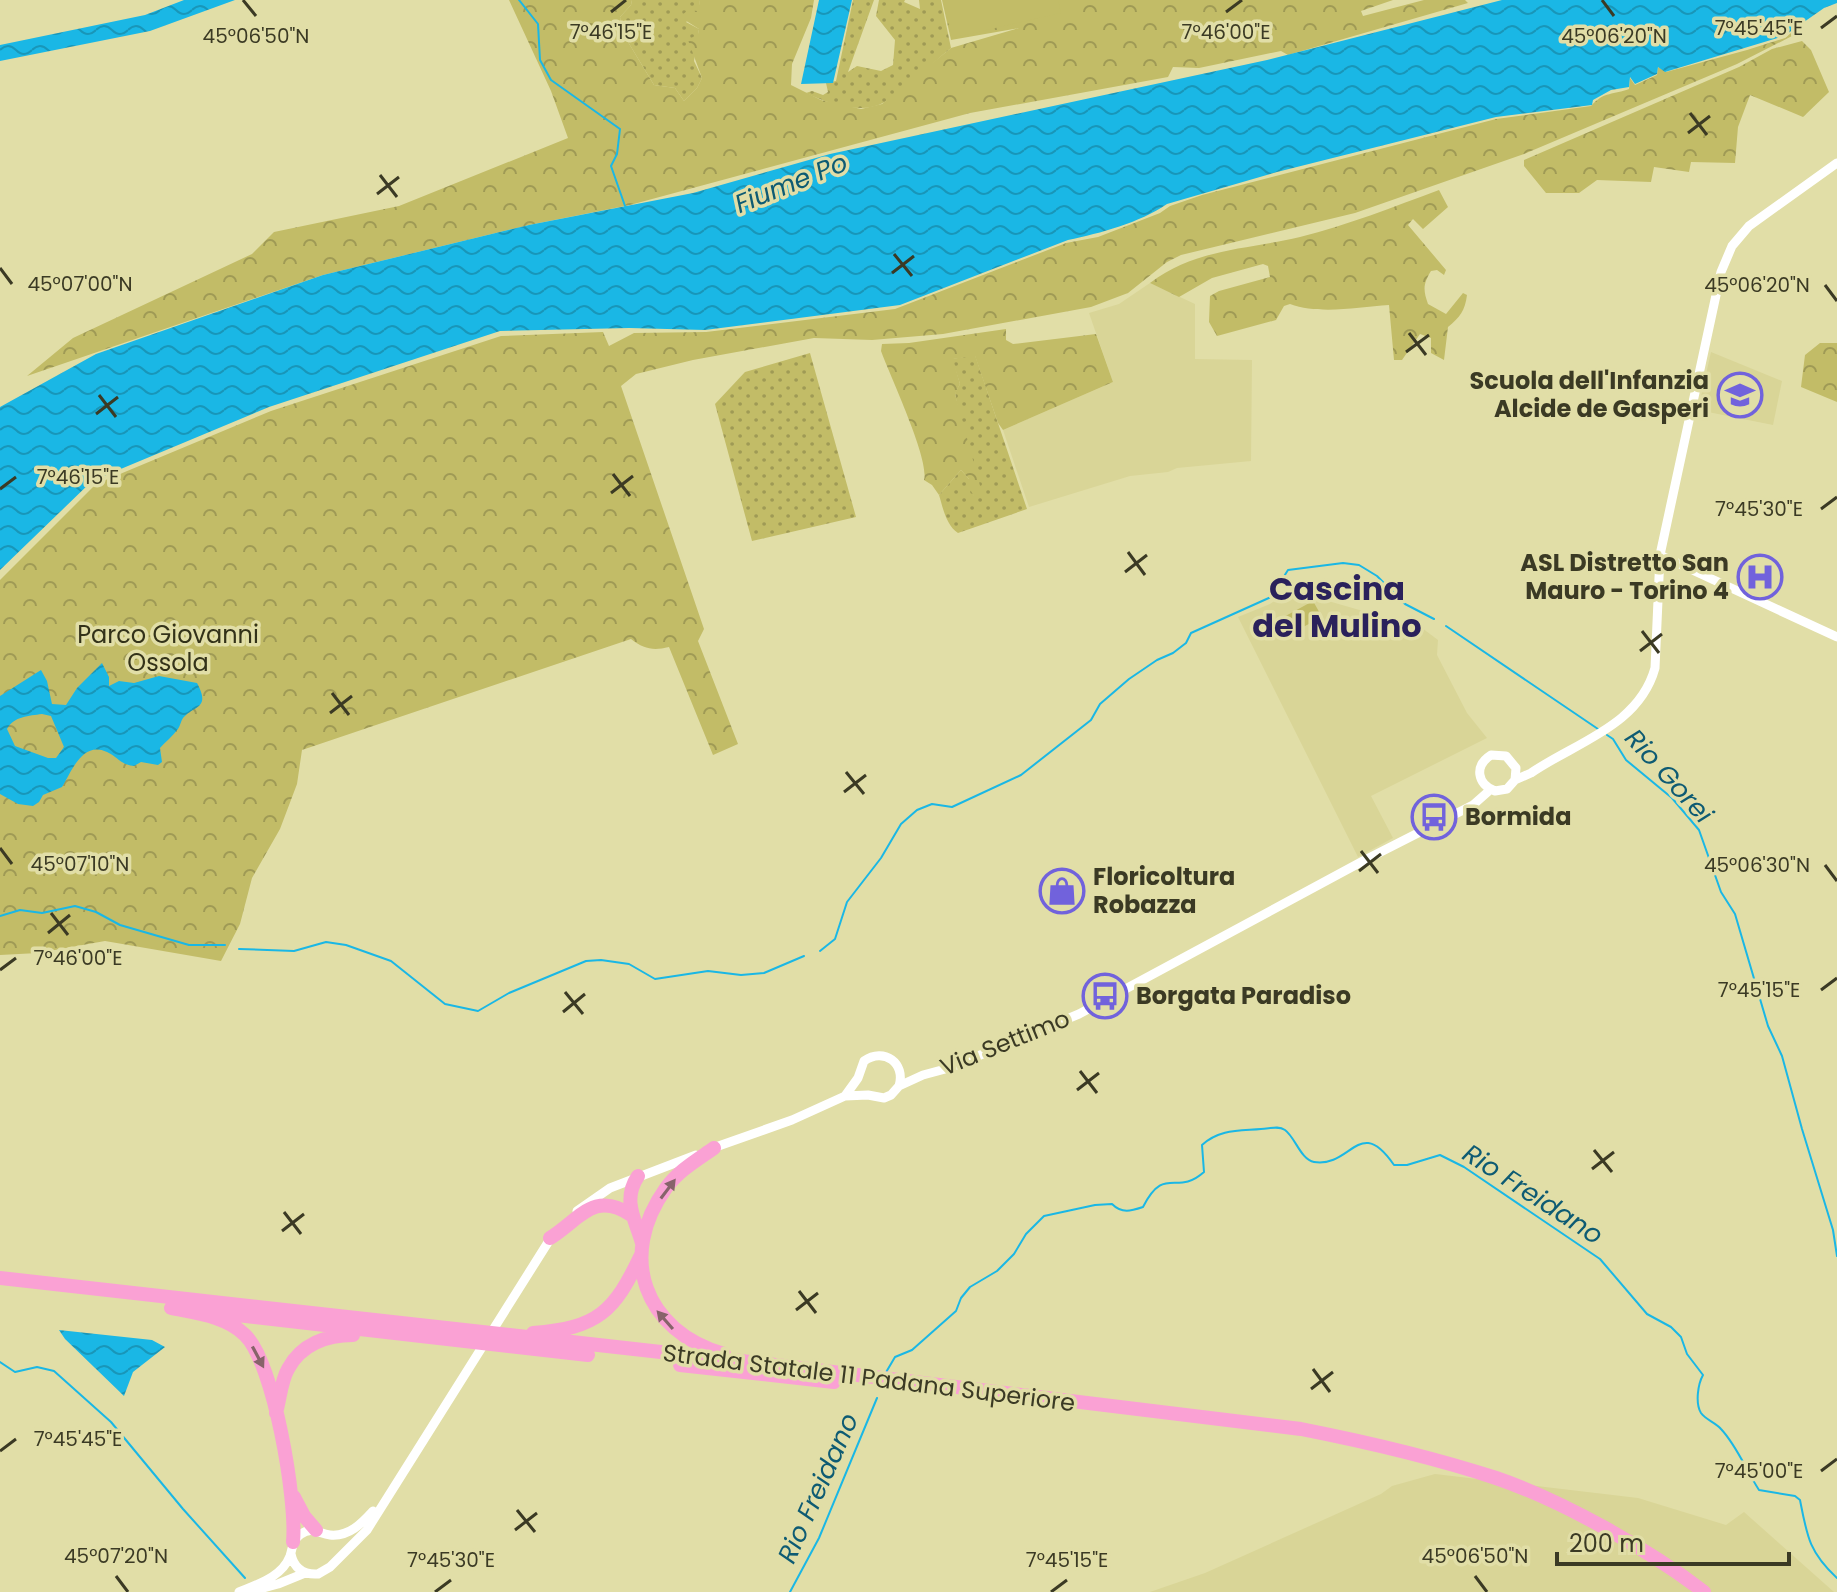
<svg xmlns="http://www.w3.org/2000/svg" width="1837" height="1592" font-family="Poppins,sans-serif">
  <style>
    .built { fill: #d9d597 }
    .grass { fill: url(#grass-dots) }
    .forest { fill: url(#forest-crowns) }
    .pitch { fill: #c2bc67 }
    .water { fill: url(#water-waves); fill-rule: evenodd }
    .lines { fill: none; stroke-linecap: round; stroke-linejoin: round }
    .stream { stroke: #1ab7e5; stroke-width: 2 }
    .minor { stroke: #fff; stroke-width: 9 }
    .highway { stroke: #faa1d4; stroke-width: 14 }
    .oneway { fill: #87636a }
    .ticks { fill: none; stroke: #3b3a24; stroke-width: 3 }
    .labels { text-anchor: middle; stroke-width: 7; stroke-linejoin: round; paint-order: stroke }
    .poi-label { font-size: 24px; font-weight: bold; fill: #3b3a24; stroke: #e1dea7; text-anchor: start }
    .park-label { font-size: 24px; fill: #333219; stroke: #e1dea7 }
    .street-label { font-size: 24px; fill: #3b3a24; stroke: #e1dea7 }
    .water-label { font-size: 26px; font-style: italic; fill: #0e5b73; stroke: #e1dea7 }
    .district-label { font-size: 32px; font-weight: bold; fill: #2a215b; stroke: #e1dea7 }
    .ticks-label { font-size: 20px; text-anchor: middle; fill: #3b3a24; stroke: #e1dea7; stroke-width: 7; stroke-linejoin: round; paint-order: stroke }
  </style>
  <defs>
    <pattern id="grass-dots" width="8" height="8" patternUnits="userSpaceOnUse" patternTransform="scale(2)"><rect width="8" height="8" fill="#c2bc67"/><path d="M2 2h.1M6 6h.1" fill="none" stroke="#9f9a55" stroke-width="1.8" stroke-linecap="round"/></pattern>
    <pattern id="forest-crowns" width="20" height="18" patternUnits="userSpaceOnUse" patternTransform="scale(2)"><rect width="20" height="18" fill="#c2bc67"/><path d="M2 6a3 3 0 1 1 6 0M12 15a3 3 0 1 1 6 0" fill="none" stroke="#9f9a55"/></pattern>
    <pattern id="water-waves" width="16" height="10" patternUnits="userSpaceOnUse" patternTransform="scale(2)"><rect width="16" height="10" fill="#1ab7e5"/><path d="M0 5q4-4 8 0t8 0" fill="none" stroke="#1896b9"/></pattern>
  </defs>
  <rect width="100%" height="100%" fill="#e1dea7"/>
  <path class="built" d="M 1150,283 L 1195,304 L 1195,359 L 1252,360 L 1251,461 L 1177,468 L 1168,472 L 1130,476 L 1029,507 L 1003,430 L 1113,382 L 1089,313 L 1119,304 Z
    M 1711,352 L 1782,381 L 1773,425 L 1698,410 Z
    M 1290,590 L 1422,628 L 1438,640 L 1437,655 L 1467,713 L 1487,738 L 1371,796 L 1393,838 L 1358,857 L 1238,617 L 1270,604 Z
    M 1435,1474 L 1638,1498 L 1726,1525 L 1744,1512 L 1834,1592 L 1150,1592 L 1205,1573 L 1381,1494 L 1392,1486 Z"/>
  <path class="grass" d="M 632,0 L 700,0 L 699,11 L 686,22 L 699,29 L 694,61 L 702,78 L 697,88 L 684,101 L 675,88 L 654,85 L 622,32 L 620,17 L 631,5 Z
    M 853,0 L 874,0 L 848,72 L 857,66 L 881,71 L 893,65 L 895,40 L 876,16 L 879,0 L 905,0 L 904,2 L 920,9 L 919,0 L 941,0 L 951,48 C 929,65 908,90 883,103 C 861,115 826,103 806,93 L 812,91 L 823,95 L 828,92 L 826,83 L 836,81 Z
    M 810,353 L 856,517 L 752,541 L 715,404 L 745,372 Z
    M 975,355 L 1027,509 L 958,533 C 946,525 943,508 939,495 L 961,470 L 969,479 L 974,496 L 955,393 L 960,384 L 952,359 Z"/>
  <path class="forest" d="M 509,0 L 632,0 L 631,5 L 620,17 L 622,32 L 654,85 L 675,88 L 684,101 L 697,88 L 702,78 L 688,40 L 698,34 L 699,29 L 680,17 L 688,10 L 698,11 L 700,0 L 814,0 L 811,18 L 792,64 L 791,85 L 821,100 L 861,109 L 882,104 L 951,48 L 1019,28 L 951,40 L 942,0 L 1393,0 L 1361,11 L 1363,16 L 1424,0 L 1465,0 L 1468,3 L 1288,55 L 1281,51 L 1199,68 L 1173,67 L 1168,77 L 970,113 L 630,205 L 529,225 L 323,275 L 27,376 L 73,338 L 252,254 L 274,232 L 399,206 L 568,138 L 551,91 Z
    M 1791,33 L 1792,36 L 1737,64 L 1524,154 L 1355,213 L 1181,255 L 1167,262 L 1128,293 L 1091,307 L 943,334 L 872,340 L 814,338 L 693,360 L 636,374 L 621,386 L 704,629 L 698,641 L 738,744 L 713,755 L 669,647 C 653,651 644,649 631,639 L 302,750 L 297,784 L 280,829 L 252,878 L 240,924 L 221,961 L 105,941 L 38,953 L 0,955 L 0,580 L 96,484 L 271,411 L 501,336 L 603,332 L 609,346 L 634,333 L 706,332 L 895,309 L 1066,243 L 1098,237 L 1160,213 L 1170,206 L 1202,195 L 1496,119 L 1591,106 C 1604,91 1614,95 1629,89 L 1630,78 L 1635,85 L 1657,75 L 1658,67 L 1666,72 L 1747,50 L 1785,38 Z
    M 1802,41 L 1811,50 L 1829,92 L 1803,117 L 1750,95 L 1738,127 L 1735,163 L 1691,162 L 1689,172 L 1654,167 L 1651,182 L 1597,180 L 1579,193 L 1546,193 L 1524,166 L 1524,160 L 1739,67 L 1772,49 Z
    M 1439,190 L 1448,207 L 1423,229 L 1413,219 L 1408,225 L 1446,270 L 1444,275 L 1437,270 L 1431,271 C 1423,284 1423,290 1428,304 L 1446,314 L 1463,293 L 1467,295 C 1465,311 1460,317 1448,327 L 1444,360 L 1431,353 L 1431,338 L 1420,334 L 1402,360 L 1394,360 L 1389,305 C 1358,307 1320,315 1290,304 L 1284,306 L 1276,320 L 1217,336 L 1209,322 L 1210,296 L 1219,291 L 1270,277 L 1268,266 L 1263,264 L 1212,278 L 1179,297 L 1150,283 C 1197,248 1245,250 1300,237 C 1348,225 1393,207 1439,190 Z
    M 1006,329 L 1006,340 L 1013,344 L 1096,334 L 1113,382 L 1003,430 L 998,423 L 975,356 L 953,359 L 960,384 L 955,394 L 982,493 L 974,496 L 969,488 L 969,479 L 961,470 L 939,495 L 932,485 L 924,480 C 930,460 890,376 881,351 L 882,344 L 909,343 Z
    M 1820,343 L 1837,343 L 1837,402 L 1801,387 L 1805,355 Z"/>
  <path class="pitch" d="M 943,0 L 1058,0 L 1061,13 L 952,38 Z
    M 1313,601 L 1322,617 L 1288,635 L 1280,619 Z"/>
  <path class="water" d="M 184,0 L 235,0 L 150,31 L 0,61 L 0,45 L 145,15 Z
    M 819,0 L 852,0 L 833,83 L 801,84 Z
    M 1502,0 L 1837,0 L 1837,3 L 1824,8 L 1784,36 L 1665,72 L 1658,67 L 1657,74 L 1635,84 L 1630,77 L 1629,87 L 1611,90 L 1593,100 L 1592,105 L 1496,117 L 1277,172 L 1167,204 C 1139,223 1101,233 1068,240 L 900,305 L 705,330 L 629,328 L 500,331 L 269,407 L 92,481 L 0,570 L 0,407 L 96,354 L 323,275 L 529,225 L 693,193 L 830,154 L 1267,60 Z
    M 102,663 L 109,677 L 109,686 L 119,681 L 134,683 L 159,676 L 197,683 C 211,709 194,705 183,718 C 181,721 180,726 178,729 C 173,736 165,742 160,748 L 162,762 L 158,765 L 141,762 L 134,766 C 121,765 118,757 107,752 C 82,740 71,773 62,787 L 43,795 L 39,802 L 33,806 L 18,804 L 0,794 L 0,696 L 41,670 L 47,681 L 52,704 L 66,705 L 77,688 ZM 42,714 L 51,716 L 64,747 L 56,758 L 48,758 L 15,746 L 7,729 C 14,716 29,716 42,714 Z
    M 59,1330 L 152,1340 L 165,1347 L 133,1372 L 124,1396 L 65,1339 Z"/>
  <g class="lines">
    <path class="stream" d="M 519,0 L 538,24 L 540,60 L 551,80 L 620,129 L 617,154 L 611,166 L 625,206
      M 1446,626 L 1598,729
      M 1607,735 L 1613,739 L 1626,760 L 1672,798 L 1699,830 L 1721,892 L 1735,914 L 1768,1026 L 1782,1056 L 1802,1129 L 1833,1230 L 1837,1256
      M 0,916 L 20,910 L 42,913 L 75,906 L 96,912 L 120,925 L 189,945 L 225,945
      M 239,949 L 294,951 L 326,942 L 346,945 L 391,961 L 445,1004 L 478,1011 L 509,993 L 586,961 L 601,960 L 629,964 L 655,979 L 708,971 L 741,975 L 764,973 L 804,956
      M 820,951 L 835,939 L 847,902 L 881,858 L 901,824 L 917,810 L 932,804 L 952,807 L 1021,775 L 1091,720 L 1100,704 L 1129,679 L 1157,660 L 1173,653 L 1186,643 L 1191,633 L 1271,597 L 1288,570 L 1343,563 L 1359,565 L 1377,576 L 1405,604 L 1434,619
      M 0,1362 L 15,1372 L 37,1367 L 54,1371 L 111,1422 L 183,1509 L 245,1578
      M 885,1374 L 895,1357 L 912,1350 L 956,1311 L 961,1298 L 970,1287 L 997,1271 L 1014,1254 L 1026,1234 L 1044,1216 L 1095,1205 L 1112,1204 C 1122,1214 1131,1211 1143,1207 C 1165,1164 1176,1197 1204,1172 L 1202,1145 C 1220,1129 1239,1131 1261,1129 C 1269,1129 1278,1125 1285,1130 C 1295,1137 1301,1160 1314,1162 C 1352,1168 1359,1114 1394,1165 L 1407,1165 L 1440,1155 L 1464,1167 L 1600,1259 L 1647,1314 L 1671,1327 L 1681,1337 L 1687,1354 L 1703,1375 C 1698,1384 1695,1403 1701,1413 C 1706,1420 1715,1422 1721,1429 C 1737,1446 1746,1470 1759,1490 L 1795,1496 L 1800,1500 C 1807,1536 1809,1552 1837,1578
      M 790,1592 L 819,1538 L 877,1398"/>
    <path class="minor" d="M 1660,555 L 1837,637
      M 1515,780 L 1516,768 L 1506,756 L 1491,755 C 1474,766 1477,784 1495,791 L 1507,789 L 1515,780 L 1531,773 C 1576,742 1639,726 1655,668 L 1660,555 L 1721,272 L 1732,246 L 1749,226 L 1837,163
      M 845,1096 L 858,1078 L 864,1061 C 884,1047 906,1063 899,1086
      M 710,1149 L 792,1120 L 845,1096 L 868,1095 L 884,1098 L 891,1095 L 899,1086 L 923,1075 L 949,1068 L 1079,1014 L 1363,861 L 1473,805 L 1490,790
      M 577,1211 L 610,1188 L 696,1155
      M 291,1554 C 294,1569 304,1575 318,1574 L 330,1567 L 367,1530 L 552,1236
      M 252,1591 L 278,1584 L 305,1573
      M 239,1592 C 258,1584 282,1577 290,1556 C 293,1547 292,1540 301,1534 C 312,1526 319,1534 330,1535 C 349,1537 362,1523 373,1511"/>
    <path class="highway" d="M 714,1148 C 697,1160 678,1171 666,1188 C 617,1256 644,1331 724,1354
      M 638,1176 C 622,1200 635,1219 642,1243
      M 550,1238 C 579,1220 594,1190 631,1215
      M 0,1278 L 759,1363 L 1301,1429 C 1367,1442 1432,1457 1496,1478 C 1561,1500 1650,1550 1704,1592
      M 171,1308 C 195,1313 226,1316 245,1335 C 274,1363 297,1501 293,1542
      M 211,1312 L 588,1355
      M 533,1333 C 598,1328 614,1312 641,1255
      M 680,1365 L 834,1382
      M 276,1413 C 280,1399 281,1381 288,1369 C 301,1344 327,1335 353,1335
      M 294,1497 L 304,1516 L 316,1530"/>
  </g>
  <defs><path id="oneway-solid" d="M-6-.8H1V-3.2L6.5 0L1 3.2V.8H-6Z" transform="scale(2)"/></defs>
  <g class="oneway">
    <use href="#oneway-solid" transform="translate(668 1189) rotate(-53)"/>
    <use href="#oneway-solid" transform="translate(665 1320) rotate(-131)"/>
    <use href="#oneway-solid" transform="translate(258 1357) rotate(62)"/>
  </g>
  <path class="ticks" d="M 243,0 L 256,16M 1602,0 L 1614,16M 611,12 L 626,0M 1226,12 L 1242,0M 1821,28 L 1837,16M 1690,113 L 1707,135M 1688,133 L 1710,116M 380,175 L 397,197M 377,194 L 399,177M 894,254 L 912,276M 0,268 L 12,284M 892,273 L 914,256M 1825,285 L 1837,301M 1409,333 L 1426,355M 1406,352 L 1429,335M 99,395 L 116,417M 96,414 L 118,397M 613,474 L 630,496M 0,489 L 16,477M 611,493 L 633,476M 1821,509 L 1837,497M 1128,552 L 1145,575M 1125,572 L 1147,555M 1642,631 L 1659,653M 1640,651 L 1662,634M 332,693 L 349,715M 330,713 L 352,696M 846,772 L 864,794M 844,792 L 866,775M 0,848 L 12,864M 1361,851 L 1378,873M 1825,865 L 1837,881M 1359,871 L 1381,854M 51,913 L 68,935M 48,933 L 70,915M 0,970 L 16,958M 1821,990 L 1837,978M 565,992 L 583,1014M 563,1012 L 585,994M 1080,1071 L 1097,1093M 1077,1090 L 1099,1073M 1594,1150 L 1612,1172M 1592,1169 L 1614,1152M 284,1212 L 301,1234M 282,1231 L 304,1214M 799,1291 L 816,1313M 796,1310 L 818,1293M 1313,1369 L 1330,1392M 1311,1389 L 1333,1372M 0,1451 L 16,1439M 1821,1471 L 1837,1459M 517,1510 L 535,1532M 515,1530 L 537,1513M 116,1576 L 128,1592M 1475,1576 L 1487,1592M 435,1592 L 451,1580M 1051,1592 L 1067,1580"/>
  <defs>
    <g id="school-ring" transform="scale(2.3)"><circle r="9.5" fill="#e1dea7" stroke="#7162dc" stroke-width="1.5"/><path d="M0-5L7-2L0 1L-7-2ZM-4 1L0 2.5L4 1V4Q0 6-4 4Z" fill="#7162dc"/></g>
    <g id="hospital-ring" transform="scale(2.3)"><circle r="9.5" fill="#e1dea7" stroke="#7162dc" stroke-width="1.5"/><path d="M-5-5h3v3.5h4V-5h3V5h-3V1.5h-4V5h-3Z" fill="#7162dc"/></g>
    <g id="bus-ring" transform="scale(2.3)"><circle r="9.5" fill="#e1dea7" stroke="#7162dc" stroke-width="1.5"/><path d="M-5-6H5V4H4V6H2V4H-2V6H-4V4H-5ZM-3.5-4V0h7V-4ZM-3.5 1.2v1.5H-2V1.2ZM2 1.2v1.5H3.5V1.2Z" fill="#7162dc"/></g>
    <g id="shop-ring" transform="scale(2.3)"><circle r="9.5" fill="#e1dea7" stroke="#7162dc" stroke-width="1.5"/><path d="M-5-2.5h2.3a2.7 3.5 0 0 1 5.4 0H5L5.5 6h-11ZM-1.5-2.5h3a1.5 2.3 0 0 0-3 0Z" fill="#7162dc"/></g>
  </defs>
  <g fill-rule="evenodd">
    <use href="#school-ring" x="1740" y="395"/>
    <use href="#hospital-ring" x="1760" y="577"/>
    <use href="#bus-ring" x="1434" y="817"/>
    <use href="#shop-ring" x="1062" y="891"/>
    <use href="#bus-ring" x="1105" y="996"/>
  </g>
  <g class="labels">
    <g class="poi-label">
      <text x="1709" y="389" text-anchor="end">Scuola dell'Infanzia<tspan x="1709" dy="28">Alcide de Gasperi</tspan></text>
      <text x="1729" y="571" text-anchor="end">ASL Distretto San<tspan x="1729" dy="28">Mauro - Torino 4</tspan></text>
      <text x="1465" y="825">Bormida</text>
      <text x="1093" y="885">Floricoltura<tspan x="1093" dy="28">Robazza</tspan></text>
      <text x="1136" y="1004">Borgata Paradiso</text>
    </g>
    <g class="park-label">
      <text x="168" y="643">Parco Giovanni<tspan x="168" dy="28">Ossola</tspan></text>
    </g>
    <g class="street-label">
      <text transform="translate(1005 1043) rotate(-22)" y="8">Via Settimo</text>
      <text transform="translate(869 1378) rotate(7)" y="8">Strada Statale 11 Padana Superiore</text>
    </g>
    <g class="water-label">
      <text transform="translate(791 183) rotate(-22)" y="9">Fiume Po</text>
      <text transform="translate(1669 776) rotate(48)" y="9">Rio Gorei</text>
      <text transform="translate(1533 1194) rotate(33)" y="9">Rio Freidano</text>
      <text transform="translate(818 1488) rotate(-66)" y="9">Rio Freidano</text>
    </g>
    <g class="district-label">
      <text x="1337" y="600">Cascina<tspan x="1337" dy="37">del Mulino</tspan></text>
    </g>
  </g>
  <g class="ticks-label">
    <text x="1759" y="35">7°45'45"E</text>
    <text x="611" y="39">7°46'15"E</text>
    <text x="1226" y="39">7°46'00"E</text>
    <text x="256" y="43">45°06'50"N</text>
    <text x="1614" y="43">45°06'20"N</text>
    <text x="80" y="291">45°07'00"N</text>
    <text x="1757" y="292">45°06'20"N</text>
    <text x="78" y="484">7°46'15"E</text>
    <text x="1759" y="516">7°45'30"E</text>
    <text x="80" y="871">45°07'10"N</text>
    <text x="1757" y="872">45°06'30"N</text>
    <text x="78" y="965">7°46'00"E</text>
    <text x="1759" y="997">7°45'15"E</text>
    <text x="78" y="1446">7°45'45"E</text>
    <text x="1759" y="1478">7°45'00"E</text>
    <text x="116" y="1563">45°07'20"N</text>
    <text x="1475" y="1563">45°06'50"N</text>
    <text x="451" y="1567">7°45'30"E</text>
    <text x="1067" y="1567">7°45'15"E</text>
  </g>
  <path d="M1557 1552v12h232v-12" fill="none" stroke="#3b3a24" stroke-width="4"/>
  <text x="1569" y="1552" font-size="24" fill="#3b3a24" stroke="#e1dea7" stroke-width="6" paint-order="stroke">200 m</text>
</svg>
